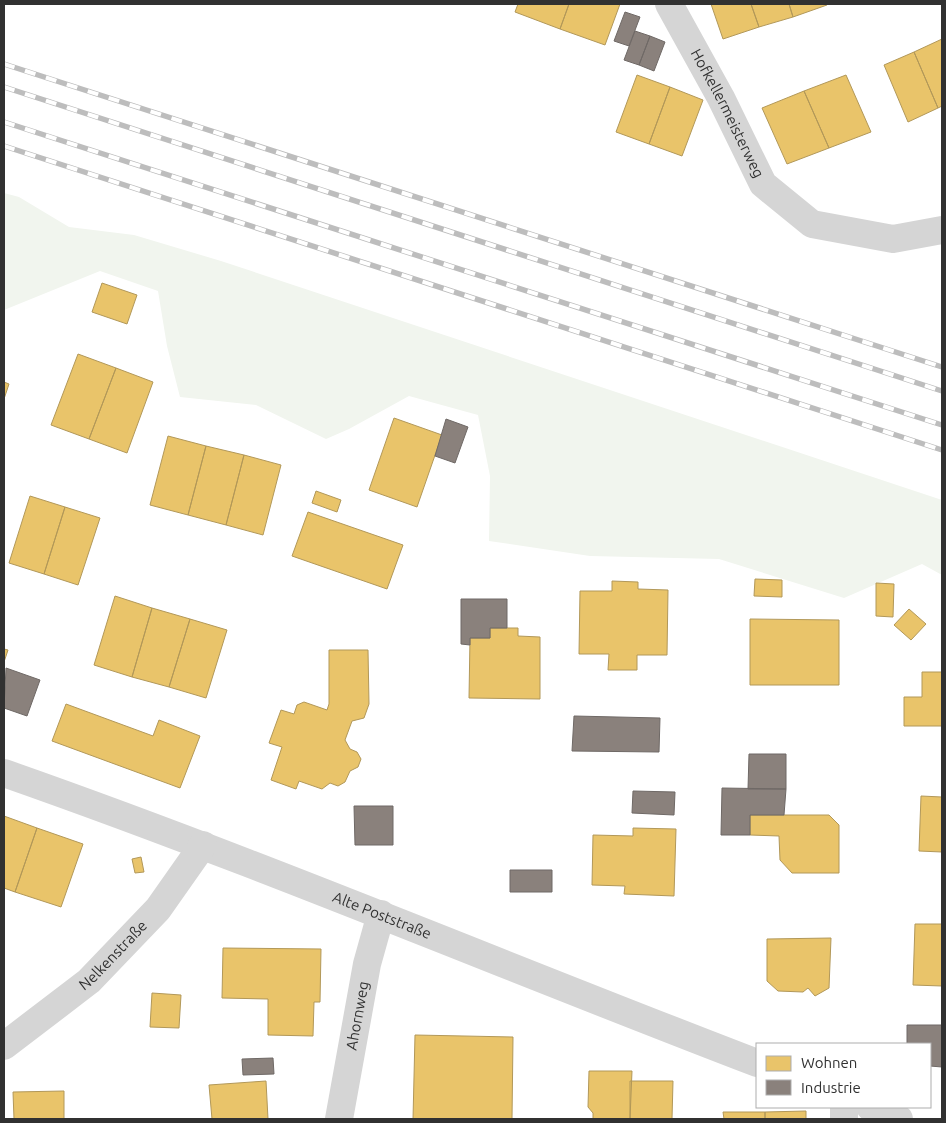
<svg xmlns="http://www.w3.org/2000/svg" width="946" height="1123" font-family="Ubuntu,sans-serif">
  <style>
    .green { fill: #f1f5ee }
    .homes { fill: #e9c46a; stroke: #b29859 }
    .industry { fill: #8a817c; stroke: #6f6966 }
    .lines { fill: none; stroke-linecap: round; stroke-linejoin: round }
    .minor { stroke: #d5d5d5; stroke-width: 28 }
    .rail-casing { stroke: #bdbdbd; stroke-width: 5.5 }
    .rail { stroke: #fff; stroke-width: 4; stroke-dasharray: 11; stroke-linecap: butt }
    .labels { text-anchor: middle; stroke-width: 5; stroke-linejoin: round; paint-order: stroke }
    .street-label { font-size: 15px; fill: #313131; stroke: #fff }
  </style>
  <rect width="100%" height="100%" fill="#fff"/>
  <path class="green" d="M 4,193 L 19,197 L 69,227 L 134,235 L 221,261 L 942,500 L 942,575 L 922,564 L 844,598 L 719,559 L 590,556 L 489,541 L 490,476 L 478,415 L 409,396 L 349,429 L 326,439 L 256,405 L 180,397 L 167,346 L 158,291 L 100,271 L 4,310 Z"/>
  <path class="homes" d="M 518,4 L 569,4 L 560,29 L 515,12 Z
    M 569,4 L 620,4 L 605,45 L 560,29 Z
    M 711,4 L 751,4 L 759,27 L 723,39 Z
    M 751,4 L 789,4 L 793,17 L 759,27 Z
    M 789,4 L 826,4 L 827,5 L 793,17 Z
    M 942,39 L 942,106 L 938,108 L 914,52 Z
    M 914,52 L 938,108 L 908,122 L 884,65 Z
    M 637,75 L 670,87 L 649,144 L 616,132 Z
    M 846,75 L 871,132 L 829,148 L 804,91 Z
    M 670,87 L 703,100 L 682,156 L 649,144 Z
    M 804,91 L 829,148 L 787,164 L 762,108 Z
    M 102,283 L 137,295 L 127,324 L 92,312 Z
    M 78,354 L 116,368 L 89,439 L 51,425 Z
    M 116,368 L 153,382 L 127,453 L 89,439 Z
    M 4,382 L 9,384 L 4,399 Z
    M 394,418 L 442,435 L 417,507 L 369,490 Z
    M 168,436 L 206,446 L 188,515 L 150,505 Z
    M 206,446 L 244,455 L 226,525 L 188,515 Z
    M 244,455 L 281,465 L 263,535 L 226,525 Z
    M 316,491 L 341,500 L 337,512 L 312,503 Z
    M 30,496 L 65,507 L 44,574 L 9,563 Z
    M 65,507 L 100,518 L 78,585 L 44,574 Z
    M 308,512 L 403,545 L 387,589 L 292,556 Z
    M 755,579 L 782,580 L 782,597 L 754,596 Z
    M 612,581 L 638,582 L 638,589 L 668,590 L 667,655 L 637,655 L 637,670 L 608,670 L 609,654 L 579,654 L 580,591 L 612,591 Z
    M 876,583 L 894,584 L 893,617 L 876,616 Z
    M 115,596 L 152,608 L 132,677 L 94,665 Z
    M 152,608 L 190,619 L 169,687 L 132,677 Z
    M 909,609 L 926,624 L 911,640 L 894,625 Z
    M 190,619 L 227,630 L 206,698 L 169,687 Z
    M 750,619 L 839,620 L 839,685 L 750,685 Z
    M 490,628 L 518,628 L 518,636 L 540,637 L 540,699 L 469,698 L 470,638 L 490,638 Z
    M 4,649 L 8,650 L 4,662 Z
    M 329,650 L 368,650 L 369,704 L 364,718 L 352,721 L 345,740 L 350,749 L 357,752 L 361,759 L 358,767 L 350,771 L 345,782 L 338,786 L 330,783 L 322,789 L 299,781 L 296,789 L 271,780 L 282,747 L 269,743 L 281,710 L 294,714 L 297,705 L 304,702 L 327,710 L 329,704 Z
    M 922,672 L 942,672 L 942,726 L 904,726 L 904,697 L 922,697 Z
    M 66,704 L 153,736 L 159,720 L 200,736 L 180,788 L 52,741 Z
    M 921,796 L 942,797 L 942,852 L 919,851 Z
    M 750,815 L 829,815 L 839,825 L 839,873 L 792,873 L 780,860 L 779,836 L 750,835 Z
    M 4,816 L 37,828 L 15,892 L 4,888 Z
    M 37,828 L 83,844 L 61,907 L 15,892 Z
    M 633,828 L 676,829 L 674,896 L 624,894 L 625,886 L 592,885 L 593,835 L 633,836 Z
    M 141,857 L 144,872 L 135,873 L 132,859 Z
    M 915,924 L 942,924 L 942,986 L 913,985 Z
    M 831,938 L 829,988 L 815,996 L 808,988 L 803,992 L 778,991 L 767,981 L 767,939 Z
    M 223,948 L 321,949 L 320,1002 L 314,1002 L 313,1036 L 268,1035 L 268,999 L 222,998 Z
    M 152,993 L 181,995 L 179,1028 L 150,1027 Z
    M 415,1035 L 513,1037 L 512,1119 L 413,1119 Z
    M 589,1071 L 632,1071 L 630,1119 L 593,1119 L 593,1113 L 588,1107 Z
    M 266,1081 L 268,1119 L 212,1119 L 209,1085 Z
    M 630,1081 L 673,1081 L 672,1119 L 630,1119 Z
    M 64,1091 L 64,1119 L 14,1119 L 13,1092 Z
    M 806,1111 L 806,1119 L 765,1119 L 765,1112 Z
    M 723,1112 L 765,1112 L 765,1119 L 724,1119 Z"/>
  <path class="industry" d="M 625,12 L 640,17 L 629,46 L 614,41 Z
    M 635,31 L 650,36 L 639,65 L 624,60 Z
    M 650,36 L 665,42 L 654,71 L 639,65 Z
    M 446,419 L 468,427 L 455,463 L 435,456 Z
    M 461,599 L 507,599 L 507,628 L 490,628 L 490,638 L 470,638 L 470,645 L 461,644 Z
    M 6,668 L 40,680 L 27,716 L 4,708 Z
    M 574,716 L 660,718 L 659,752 L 572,751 Z
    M 749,754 L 786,754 L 786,789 L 748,789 Z
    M 722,788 L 786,789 L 784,815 L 750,815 L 750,835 L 721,835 Z
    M 633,791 L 675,792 L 674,815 L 632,813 Z
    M 354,806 L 393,806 L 393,845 L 355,845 Z
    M 510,870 L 552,870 L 552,892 L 510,892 Z
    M 907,1025 L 942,1025 L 942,1067 L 930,1066 L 930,1044 L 907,1044 Z
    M 273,1058 L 274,1074 L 243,1075 L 242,1059 Z"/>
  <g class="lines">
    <g class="minor">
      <path id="s1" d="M 669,4 L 721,98 L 763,184 L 812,224 L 893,239 L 942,230"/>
      <path id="s2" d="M 4,773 C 258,862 506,967 757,1063"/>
      <path id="s3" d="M 4,1046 L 89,981 L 158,909 L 203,845"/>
      <path d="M 844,1107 L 844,1119"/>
      <path d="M 870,1107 L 899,1119"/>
      <path id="s4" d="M 339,1119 L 367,964 L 381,914"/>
    </g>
    <g class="rail-casing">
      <path id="rail" d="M 4,64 L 942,367
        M 4,87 L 942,391
        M 4,122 L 942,425
        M 4,146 L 942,450"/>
    </g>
    <use href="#rail" class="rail"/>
  </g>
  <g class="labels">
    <g class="street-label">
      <text dy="5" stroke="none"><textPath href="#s1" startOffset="124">Hofkellermeisterweg</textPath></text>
      <text dy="5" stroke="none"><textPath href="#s2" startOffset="404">Alte Poststraße</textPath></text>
      <text dy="5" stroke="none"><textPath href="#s3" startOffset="142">Nelkenstraße</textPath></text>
      <text dy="5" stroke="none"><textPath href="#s4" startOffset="105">Ahornweg</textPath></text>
    </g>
  </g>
  <rect width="946" height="1123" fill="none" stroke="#313131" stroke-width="10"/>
  <rect x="756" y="1043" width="175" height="65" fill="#ffffff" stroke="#adadad"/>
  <rect x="766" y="1056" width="25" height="15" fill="#e9c46a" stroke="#adadad"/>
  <text x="801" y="1068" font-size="15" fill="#313131">Wohnen</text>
  <rect x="766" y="1080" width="25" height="15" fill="#8a817c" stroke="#adadad"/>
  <text x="801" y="1093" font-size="15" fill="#313131">Industrie</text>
</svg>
